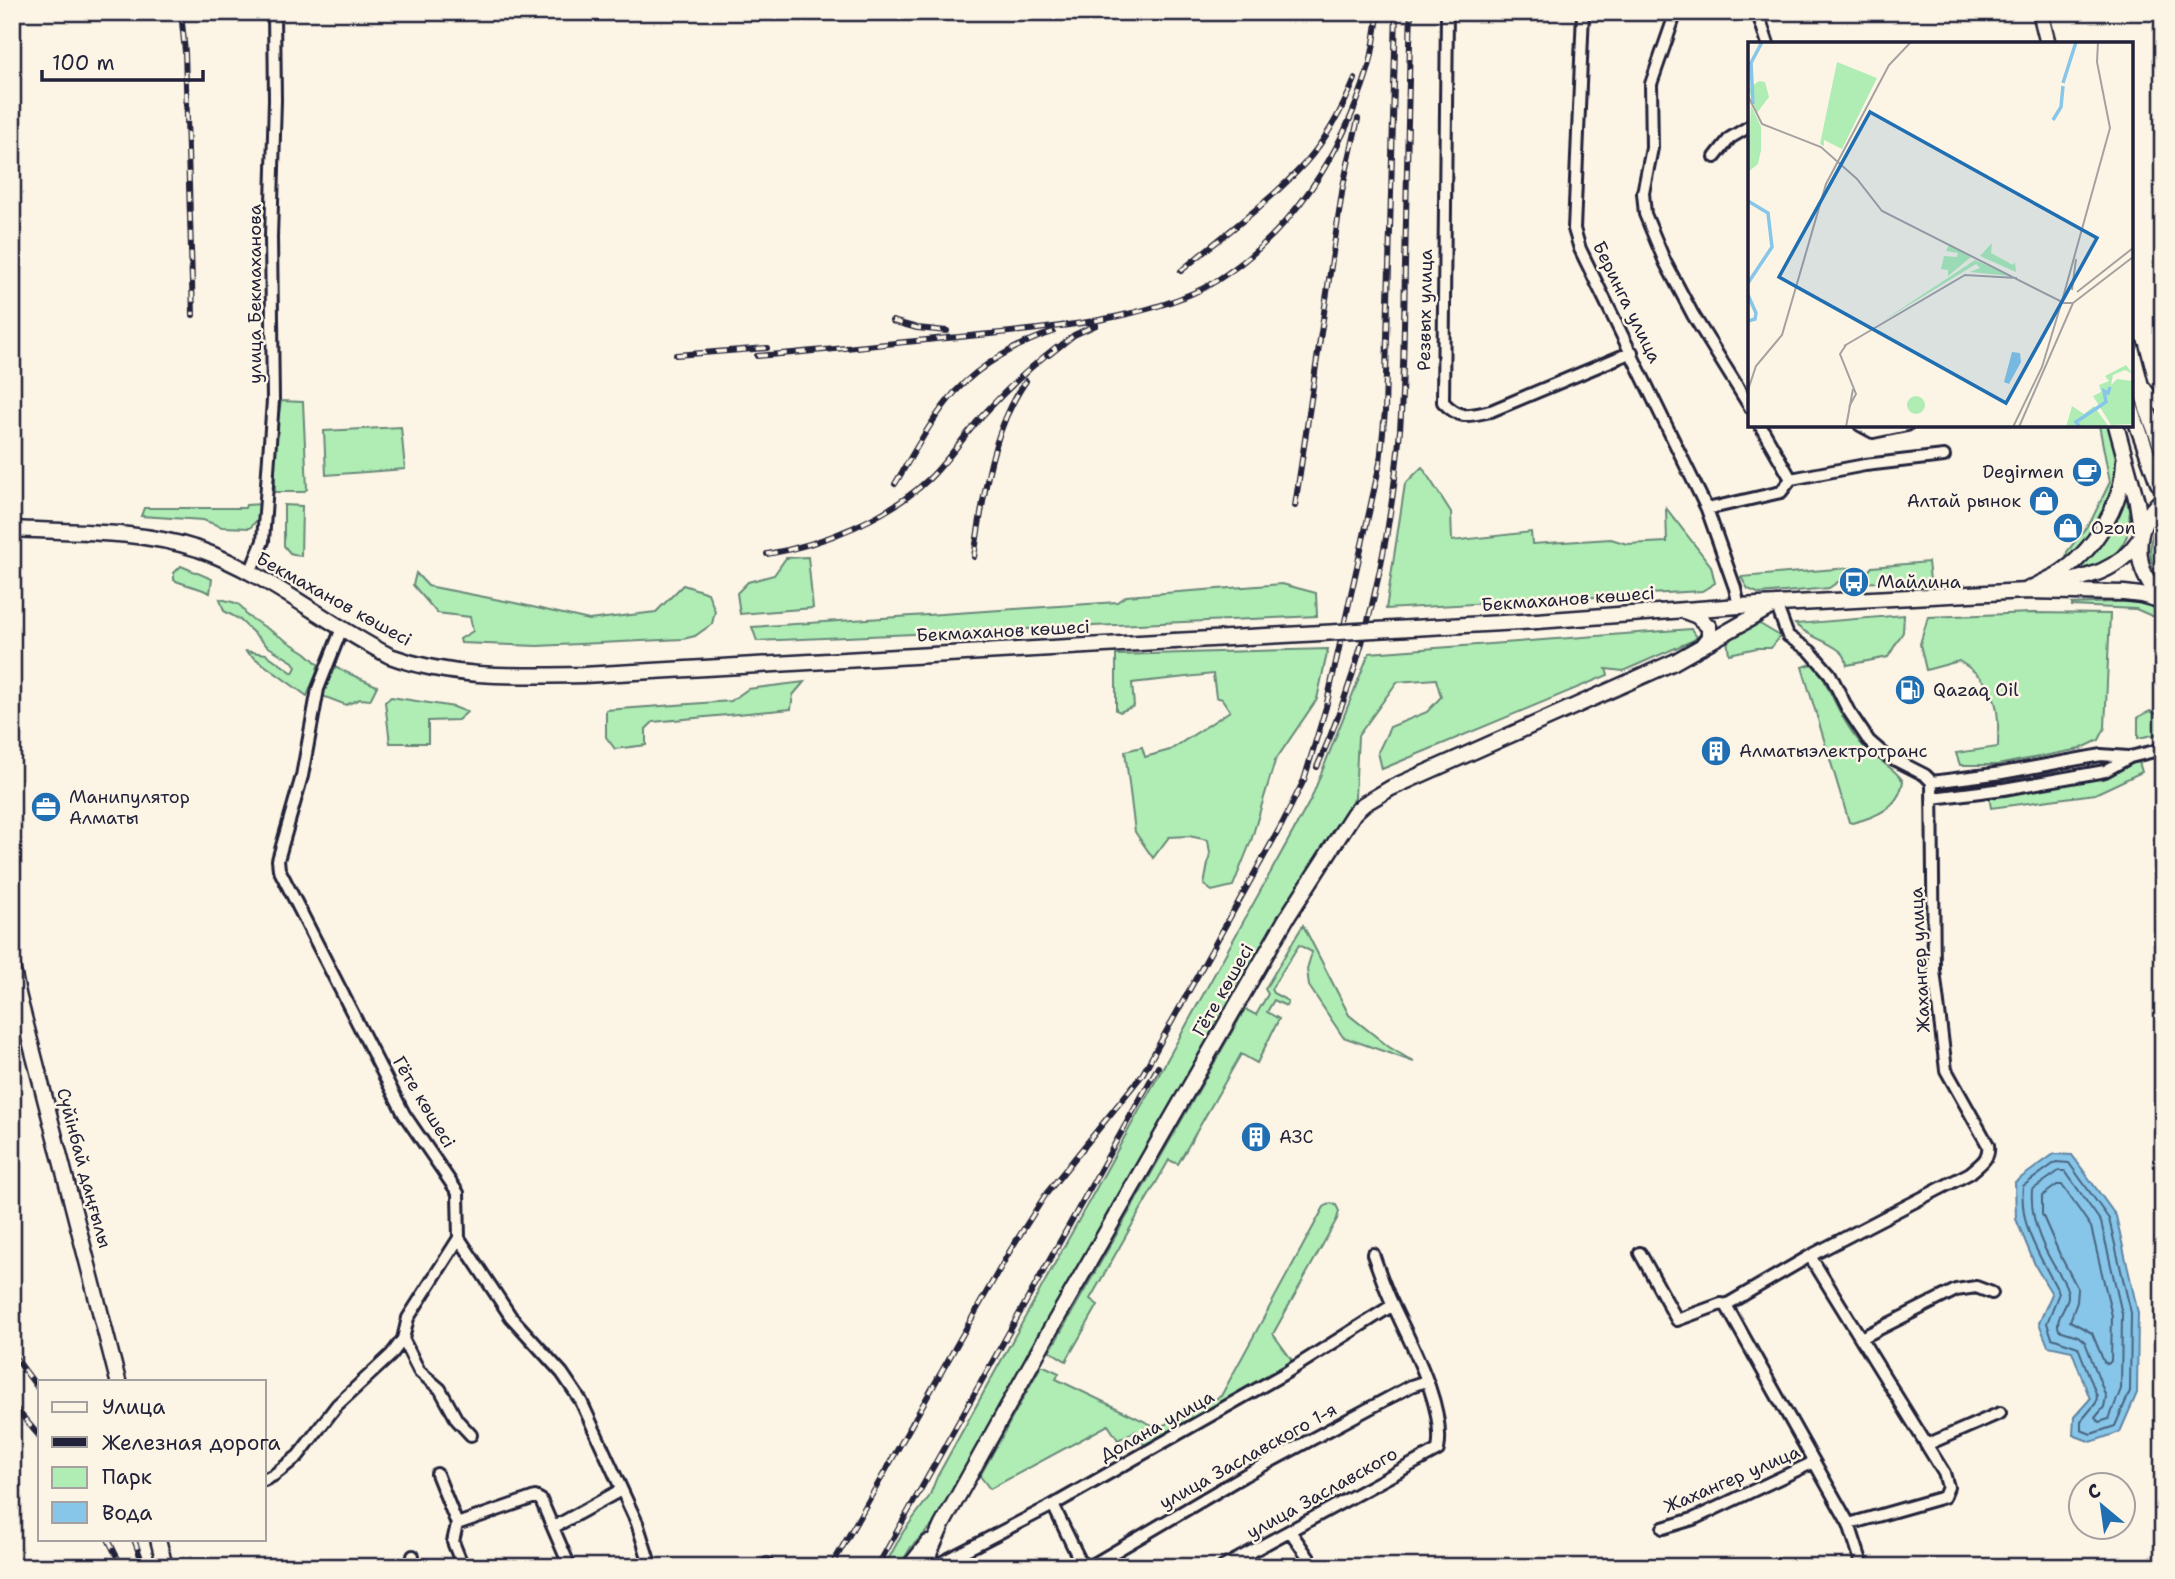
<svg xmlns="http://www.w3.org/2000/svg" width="2175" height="1579" font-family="'Shantell Sans',sans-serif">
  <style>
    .green { fill: #afedb5; stroke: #688878; stroke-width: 2 }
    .water { fill: #87c6e8; stroke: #5f84a3; stroke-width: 2 }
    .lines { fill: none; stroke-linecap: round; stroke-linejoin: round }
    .shore { stroke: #4a6480; stroke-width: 2 }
    .minor-casing { stroke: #22223b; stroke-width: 16 }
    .major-casing { stroke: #22223b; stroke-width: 19 }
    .minor { stroke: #fcf5e5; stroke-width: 10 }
    .major { stroke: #fcf5e5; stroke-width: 14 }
    .rail-casing { stroke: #22223b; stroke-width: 6 }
    .rail { stroke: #fcf5e5; stroke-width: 3.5; stroke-dasharray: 10; stroke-linecap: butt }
    .major-bridge-casing { stroke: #22223b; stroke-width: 19; stroke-linecap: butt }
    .major-bridge { stroke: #fcf5e5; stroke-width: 14 }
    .labels { text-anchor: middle; stroke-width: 5; stroke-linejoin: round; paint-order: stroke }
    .street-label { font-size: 18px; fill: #22223b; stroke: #fcf5e5 }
    .poi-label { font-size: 18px; fill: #22223b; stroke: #fcf5e5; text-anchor: start }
    .inset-river { fill: none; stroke: #87c6e8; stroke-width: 3.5 }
    .inset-road { fill: none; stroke: #a5a1a1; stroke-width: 2 }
    .view { fill: #1f6fb2; fill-opacity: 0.15; stroke: #1f6fb2; stroke-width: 3.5 }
    .inset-edge { fill: none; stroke: #22223b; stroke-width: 3.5 }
  </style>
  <rect width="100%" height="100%" fill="#fcf5e5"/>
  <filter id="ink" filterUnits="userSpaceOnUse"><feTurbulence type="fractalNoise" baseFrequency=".0143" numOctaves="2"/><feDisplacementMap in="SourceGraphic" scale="14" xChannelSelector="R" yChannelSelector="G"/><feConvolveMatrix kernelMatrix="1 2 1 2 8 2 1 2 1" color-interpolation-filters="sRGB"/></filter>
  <g filter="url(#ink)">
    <path class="green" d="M 281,401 L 303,402 L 307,489 L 303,492 L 275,492 L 275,438 Z
      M 2099,425 L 2109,425 C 2113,441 2120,458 2118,475 C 2116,498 2084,546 2066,560 L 2067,552 L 2091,521 L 2110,482 Z
      M 401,427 L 405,469 L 326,475 L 324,431 Z
      M 1422,467 L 1451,512 L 1452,541 L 1531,532 L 1532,544 L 1611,539 L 1627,544 L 1667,542 L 1666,508 L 1711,566 L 1715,583 L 1702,591 L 1386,609 L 1405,484 Z
      M 2125,493 C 2142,546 2110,566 2062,576 Z
      M 261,504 L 258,519 L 250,528 L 222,527 L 203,520 L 141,516 L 144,508 L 245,508 L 246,505 Z
      M 284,505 L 302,506 L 301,556 L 290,553 L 284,546 Z
      M 2163,514 L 2163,583 C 2145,562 2147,536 2163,514 Z
      M 808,557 L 813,608 L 740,614 L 737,593 L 748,582 L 774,575 L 786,558 Z
      M 1928,562 L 1930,580 L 1857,583 L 1872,567 Z
      M 181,566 L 212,579 L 210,593 C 199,587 187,586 174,580 L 174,573 Z
      M 1848,568 L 1857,569 L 1829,588 L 1760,594 L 1748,589 L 1741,577 Z
      M 416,573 L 428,586 L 515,603 L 589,620 L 656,612 L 683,585 L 708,593 L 715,611 L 712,624 L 695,636 L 683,639 L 537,646 L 461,643 L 460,639 L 473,631 L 470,617 L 437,613 L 413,585 Z
      M 1282,584 L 1316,593 L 1317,616 L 757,641 L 752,627 L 1117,602 L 1126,596 Z
      M 220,599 C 232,602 242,602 246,615 L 306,653 L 318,664 L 317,672 L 307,696 L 245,651 L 266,654 L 293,673 L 296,667 L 293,662 L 267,646 L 239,619 L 224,611 Z
      M 2136,601 L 2163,611 L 2163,621 L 2136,609 L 2072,606 L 2072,604 Z
      M 2032,613 L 2110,614 L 2105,728 L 2099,740 L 2080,749 L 1997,765 L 1960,765 L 1956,753 L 1998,747 C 1999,704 1998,685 1959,661 L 1926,670 L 1920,644 L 1928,617 Z
      M 1904,615 L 1903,632 L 1888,657 L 1847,665 C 1846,662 1846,657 1843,654 C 1834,643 1806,636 1795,624 Z
      M 1760,624 L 1780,636 L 1771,648 L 1757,648 L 1729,654 L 1727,639 L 1741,630 Z
      M 1691,629 L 1697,637 L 1694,640 L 1623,671 L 1606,669 L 1608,675 L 1382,769 L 1378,752 L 1390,727 L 1427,712 L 1441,697 L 1436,679 L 1397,682 L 1358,736 L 1355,798 L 1217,1031 L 933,1525 L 911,1547 L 899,1567 L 884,1567 L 903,1532 L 929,1497 L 937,1477 L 1311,799 L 1369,653 Z
      M 1328,649 L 1317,699 L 1275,761 L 1251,841 L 1233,886 L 1212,891 L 1204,885 L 1210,853 L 1208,840 L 1189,836 L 1169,837 L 1153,858 L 1135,832 L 1125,751 L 1142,747 L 1145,757 L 1170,750 L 1230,711 L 1222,699 L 1216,697 L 1213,674 L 1132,683 L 1134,706 L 1120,712 L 1116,710 L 1116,655 Z
      M 1816,663 C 1831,692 1843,726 1866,749 C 1878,761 1893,766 1903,781 C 1899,808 1876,817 1852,823 L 1849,822 L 1802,667 Z
      M 330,665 L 377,686 L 370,700 L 360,699 L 346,705 L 320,695 Z
      M 804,682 L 793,695 L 791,709 L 653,722 L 646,729 L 646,745 L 615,749 L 606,737 L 606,710 L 731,701 L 748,689 Z
      M 391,697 L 454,707 L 467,712 L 458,720 L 428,721 L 428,743 L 390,743 L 385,702 Z
      M 2150,711 L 2163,717 L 2163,733 L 2138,738 L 2138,717 Z
      M 2139,762 L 2142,772 L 2095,794 L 1991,808 L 1989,796 Z
      M 1303,925 L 1349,1015 L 1389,1047 L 1414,1062 L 1343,1037 L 1309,986 L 1307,969 L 1312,952 L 1299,945 L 1271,989 L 1273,993 L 1288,1001 L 1286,1006 L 1274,1000 L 1267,1012 L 1279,1019 L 1257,1063 L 1241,1054 L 1178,1164 L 1169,1160 L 1090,1299 L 1098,1305 L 1066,1361 L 1050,1351 L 1245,1009 L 1256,1015 L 1268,994 L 1265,989 Z
      M 1331,1203 L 1336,1205 L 1339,1211 L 1337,1219 L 1273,1334 L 1291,1359 L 1284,1378 L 1147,1447 L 1141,1441 L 1135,1431 L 1118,1440 L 1108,1425 L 990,1489 L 980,1476 L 1041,1366 L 1044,1366 L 1059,1373 L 1056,1379 L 1158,1428 L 1221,1396 L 1324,1207 Z"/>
    <path class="water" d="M 2054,1154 L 2072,1155 L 2116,1216 L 2138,1313 L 2137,1393 L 2120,1432 L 2091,1442 L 2073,1435 L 2074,1417 L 2090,1399 L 2072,1351 L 2048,1346 L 2039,1323 L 2052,1294 L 2036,1267 L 2016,1219 L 2015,1182 Z"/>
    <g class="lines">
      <path class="shore" d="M 2056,1162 L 2069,1163 L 2109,1219 L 2131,1313 L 2130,1391 L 2115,1426 L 2091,1434 L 2081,1430 L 2081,1421 L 2096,1403 L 2097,1396 L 2078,1347 L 2052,1338 L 2047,1323 L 2059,1293 C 2041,1256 2019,1229 2023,1186 Z
        M 2059,1171 L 2065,1171 L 2101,1222 L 2122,1314 L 2121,1389 L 2109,1419 L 2099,1422 L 2095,1418 L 2104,1407 L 2106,1397 L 2085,1342 L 2078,1336 L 2059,1330 C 2054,1317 2069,1307 2068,1294 C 2067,1283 2058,1273 2053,1264 C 2040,1242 2030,1216 2032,1190 Z
        M 2057,1185 L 2062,1185 L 2091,1227 L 2112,1316 L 2111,1361 L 2108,1364 L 2104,1362 L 2092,1333 L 2070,1321 L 2077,1302 L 2078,1289 L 2060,1255 L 2042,1214 L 2042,1196 Z"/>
      <g class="minor-casing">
        <path id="minor" d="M 1447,12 L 1443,402 C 1460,420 1468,416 1491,411 L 1632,352
          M 1583,12 L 1574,229 L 1580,249 L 1707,509 L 1735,588 L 1739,606
          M 1676,12 L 1651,84 L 1652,148 L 1643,193 L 1645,214 L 1665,262 L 1693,315 L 1750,407
          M 1738,12 L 1762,12
          M 1758,14 L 1768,44
          M 1715,157 L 1730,138 L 1750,126
          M 1760,425 L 1791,479
          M 1860,425 L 1873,432 L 1907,425
          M 1791,479 L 1865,465 L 1944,456
          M 1707,509 L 1781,492 L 1791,479
          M 250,573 L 263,541 L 273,400 L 271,237 L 275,100 L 274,12
          M 342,628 L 318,689 L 302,776 L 278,860 L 279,869 L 404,1114 L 458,1193 L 459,1238 L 511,1317 L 562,1373 L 581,1401 L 637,1523 L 651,1567
          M 1932,782 L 2002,773 L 2101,755 L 2128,757
          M 1933,798 L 2004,789 L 2105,771 L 2130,757 L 2163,749
          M 1640,1253 L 1677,1320 L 1721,1304 L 1726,1305 L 1849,1524 L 1863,1567
          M 1810,1256 L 1944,1473 L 1948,1487 L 1944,1497 L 1849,1524
          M 1726,1305 L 1810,1256 L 1970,1173 C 1980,1164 1990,1159 1988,1145 L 1946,1070 L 1934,970 L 1932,782 L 1925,775 L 1884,754 L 1869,741 L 1848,710 L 1830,674 L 1810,651 L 1788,636 L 1776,604
          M 1861,1338 L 1956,1290 L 1976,1287 L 1992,1293
          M 403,1339 L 419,1371 L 440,1389 L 457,1420 L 471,1435
          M 1926,1445 L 2000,1413
          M 437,1474 L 457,1524 L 453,1542 L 463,1567
          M 264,1480 L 274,1475 L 298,1456 L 337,1405 L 391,1355 L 403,1339 L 408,1318 L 459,1238
          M 1053,1505 L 1083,1567
          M 457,1524 L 535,1497 L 541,1500 L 570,1567
          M 554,1527 L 621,1490
          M 1663,1528 L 1693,1519 L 1814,1462
          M 1290,1531 L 1315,1567
          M 767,1564 L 768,1567
          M 413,1567 L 413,1556
          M 933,1567 L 1053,1505 L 1287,1372 L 1393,1305
          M 1089,1567 L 1245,1475 L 1411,1386 L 1426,1381
          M 1223,1567 L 1438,1450 C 1446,1407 1411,1344 1393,1305 C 1385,1289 1379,1271 1373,1254"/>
      </g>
      <g class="major-casing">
        <path id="major" d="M 2040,12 L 2048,44
          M 2131,347 L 2147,409 L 2163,451
          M 2143,388 L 2149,396 L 2163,405
          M 2131,408 L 2158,483
          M 2116,425 L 2137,502 L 2141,529
          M 2163,499 C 2131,524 2132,573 2163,599
          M 12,529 C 73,532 139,530 198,549 C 267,573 325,623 390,656 C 453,679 517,676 583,675 L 1174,641
          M 2048,586 C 2084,578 2117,573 2139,540
          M 2027,590 C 2037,585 2047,580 2057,575 C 2094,552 2123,504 2124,461
          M 1684,611 L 1697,616 L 1709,627 L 1709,637 L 1701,647
          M 1537,621 L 1739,606 L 2026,591 L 2124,593 L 2141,595 L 2163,601
          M 12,966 L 19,998 L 118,1381
          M 158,1539 L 165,1567
          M 909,1567 L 928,1543
          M 923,1567 L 942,1525 L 1049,1332 L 1286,919 L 1354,813 L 1364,804 L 1391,788 L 1674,662 L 1776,604"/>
      </g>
      <use href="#minor" class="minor"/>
      <use href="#major" class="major"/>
      <g class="rail-casing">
        <path id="rail" d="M 181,12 L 185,52 L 193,315
          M 1181,271 C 1222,236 1269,203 1306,162 C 1327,138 1343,108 1355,79
          M 892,321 L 917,328 L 947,331
          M 676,355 L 767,348
          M 1049,355 L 1074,335 L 1096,325
          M 757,356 C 820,351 884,344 947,338 C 1024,331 1151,322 1216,281 C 1292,233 1342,154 1368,70 C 1374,52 1375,31 1379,12
          M 895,484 C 914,453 931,419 955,392 C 980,365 1018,343 1053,332
          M 1295,506 L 1343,186 L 1358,119
          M 767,554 C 822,545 890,517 930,478 C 949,459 964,436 982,416 C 1005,391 1029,368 1056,347
          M 974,557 C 984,496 990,433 1026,381
          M 1317,767 C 1365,661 1390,545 1400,430 C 1404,375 1404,320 1405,266 C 1407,181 1408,97 1411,12
          M 12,1353 L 40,1391
          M 12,1404 L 40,1437
          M 108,1539 L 122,1567
          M 134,1539 L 144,1567
          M 831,1567 L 1011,1249 L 1046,1194 L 1142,1075 L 1282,824 L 1304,780 L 1326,707 L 1380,463 L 1385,411 L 1396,12
          M 877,1567 L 1158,1067"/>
      </g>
      <use href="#rail" class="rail"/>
      <g class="major-bridge-casing">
        <path id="major-bridge" d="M 1174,641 L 1537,621"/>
      </g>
      <use href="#major-bridge" class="major-bridge"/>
    </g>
  </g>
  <defs>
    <g id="cafe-disc" transform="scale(1.575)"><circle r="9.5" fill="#1f6fb2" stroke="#fcf5e5"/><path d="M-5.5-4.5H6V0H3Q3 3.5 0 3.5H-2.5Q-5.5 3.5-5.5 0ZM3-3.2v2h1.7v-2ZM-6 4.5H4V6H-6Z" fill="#fff"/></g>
    <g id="shop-disc" transform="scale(1.575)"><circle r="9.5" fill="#1f6fb2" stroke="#fcf5e5"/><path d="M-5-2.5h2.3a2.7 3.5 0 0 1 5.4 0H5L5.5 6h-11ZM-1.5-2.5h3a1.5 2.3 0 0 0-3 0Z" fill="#fff"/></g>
    <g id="bus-disc" transform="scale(1.575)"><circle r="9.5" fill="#1f6fb2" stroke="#fcf5e5"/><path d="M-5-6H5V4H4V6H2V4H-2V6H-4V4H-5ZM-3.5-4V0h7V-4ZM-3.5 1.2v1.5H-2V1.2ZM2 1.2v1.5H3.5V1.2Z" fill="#fff"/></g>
    <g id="fuel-disc" transform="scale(1.575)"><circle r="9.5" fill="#1f6fb2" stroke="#fcf5e5"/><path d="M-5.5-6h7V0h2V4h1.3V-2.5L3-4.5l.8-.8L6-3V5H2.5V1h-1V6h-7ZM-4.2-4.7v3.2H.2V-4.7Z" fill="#fff"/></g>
    <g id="building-disc" transform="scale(1.575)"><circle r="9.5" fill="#1f6fb2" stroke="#fcf5e5"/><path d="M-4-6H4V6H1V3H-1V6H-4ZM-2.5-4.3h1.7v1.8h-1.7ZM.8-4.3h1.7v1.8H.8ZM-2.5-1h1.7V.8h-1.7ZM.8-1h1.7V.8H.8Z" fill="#fff"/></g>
    <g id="office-disc" transform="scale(1.575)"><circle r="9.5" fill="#1f6fb2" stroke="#fcf5e5"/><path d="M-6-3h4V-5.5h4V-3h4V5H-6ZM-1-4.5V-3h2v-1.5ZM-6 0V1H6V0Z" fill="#fff"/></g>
  </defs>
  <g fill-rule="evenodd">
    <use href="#cafe-disc" x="2087" y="472"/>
    <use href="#shop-disc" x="2044" y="501"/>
    <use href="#shop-disc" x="2068" y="528"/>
    <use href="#bus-disc" x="1854" y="582"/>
    <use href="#fuel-disc" x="1910" y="690"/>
    <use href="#building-disc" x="1716" y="751"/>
    <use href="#office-disc" x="46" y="807"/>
    <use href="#building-disc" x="1256" y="1137"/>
  </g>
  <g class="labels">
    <g class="street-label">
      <text transform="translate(255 294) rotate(-90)" y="6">улица Бекмаханова</text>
      <text transform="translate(1627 302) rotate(64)" y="6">Беринга улица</text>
      <text transform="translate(1425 310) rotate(-89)" y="6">Резвых улица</text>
      <text transform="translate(334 599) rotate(29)" y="6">Бекмаханов көшесі</text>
      <text transform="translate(1568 599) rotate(-4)" y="6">Бекмаханов көшесі</text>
      <text transform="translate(1003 631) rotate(-3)" y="6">Бекмаханов көшесі</text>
      <text transform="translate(1920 960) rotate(-93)" y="6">Жахангер улица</text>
      <text transform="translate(1223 990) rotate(-60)" y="6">Гёте көшесі</text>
      <text transform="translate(424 1102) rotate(59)" y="6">Гёте көшесі</text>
      <text transform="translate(84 1168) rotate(75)" y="6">Сүйінбай даңғылы</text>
      <text transform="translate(1157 1426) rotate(-29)" y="6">Долана улица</text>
      <text transform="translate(1248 1456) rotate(-29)" y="6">улица Заславского 1-я</text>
      <text transform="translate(1732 1479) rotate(-23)" y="6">Жахангер улица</text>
      <text transform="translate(1322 1493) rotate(-29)" y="6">улица Заславского</text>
    </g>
    <g class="poi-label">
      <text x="2064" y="478" text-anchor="end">Degirmen</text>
      <text x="2021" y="507" text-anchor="end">Алтай рынок</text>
      <text x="2091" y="534">Ozon</text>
      <text x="1877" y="588">Майлина</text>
      <text x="1933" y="696">Qazaq Oil</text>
      <text x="1739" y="757">Алматыэлектротранс</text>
      <text x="69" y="803">Манипулятор<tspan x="69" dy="21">Алматы</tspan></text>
      <text x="1279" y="1143">АЗС</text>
    </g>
  </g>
  <g transform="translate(1748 42)">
    <rect width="385" height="385" fill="#fcf5e5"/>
    <path d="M 89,20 L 129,36 L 94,107 L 76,98 L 76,104 L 72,102 ZM 11,39 L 17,40 L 21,55 L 9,71 L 0,47 ZM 3,63 L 13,85 L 13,108 L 10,122 L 0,130 ZM 244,201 L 243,211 L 265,223 L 267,220 L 268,230 L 232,214 ZM 201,203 L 223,215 L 200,234 L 200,228 L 193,227 L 196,214 L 209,215 L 210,211 L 198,209 ZM 227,218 L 262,234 L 222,230 L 232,226 L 228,222 L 133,280 ZM 378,323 L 385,332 L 377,328 L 365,333 L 363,343 L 369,337 L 385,339 L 385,382 L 363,383 L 345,354 L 353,350 L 351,343 L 361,339 L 357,334 ZM159 363a9 9 0 1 1 18 0a9 9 0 1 1-18 0ZM 324,364 L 336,372 L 346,364 L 361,385 L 318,385 Z" fill="#afedb5"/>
    <path d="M 264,310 L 272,311 L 273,320 L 261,342 L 256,340 Z" fill="#87c6e8"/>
    <path class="inset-river" d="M 315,41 L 328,0M 5,62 L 3,21 L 14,0M 305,78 L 313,65 L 315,44M 0,159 L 20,171 L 24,205 L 0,241M 0,253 L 8,271 L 7,277 L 0,279M 332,385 L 328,380 L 358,360 L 356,349 L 360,351 L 362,345"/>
    <path class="inset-road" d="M 0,54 L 14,82 L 73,105 L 109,137 L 134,169 L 316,261 L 325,261 L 385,215M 324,248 L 328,217M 329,250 L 385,206M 314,259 L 362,86 L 349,20 L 350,0M 98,303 L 92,312 L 108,352 L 101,365M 96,304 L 217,233 L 269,236M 0,348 L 8,324 L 34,293 L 78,142 L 141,23 L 163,0M 98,385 L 105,347M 265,385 L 294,325 L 314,259M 271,385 L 325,261"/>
    <path class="view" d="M 122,70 L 349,196 L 258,361 L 31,235 Z"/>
    <rect width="385" height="385" class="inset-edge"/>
  </g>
  <rect width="2175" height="1579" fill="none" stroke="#fcf5e5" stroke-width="42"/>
  <rect x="21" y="21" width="2133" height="1537" fill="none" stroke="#22223b" stroke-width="2.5" filter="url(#ink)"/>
  <rect x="38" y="1380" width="228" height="161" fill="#fcf5e5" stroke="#a5a1a1" stroke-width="2"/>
  <rect x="52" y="1402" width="35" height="10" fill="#fcf5e5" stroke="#a5a1a1" stroke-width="2"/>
  <text x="102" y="1414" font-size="21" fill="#22223b">Улица</text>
  <rect x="52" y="1437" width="35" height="10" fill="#22223b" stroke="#a5a1a1" stroke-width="2"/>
  <text x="102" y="1450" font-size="21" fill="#22223b">Железная дорога</text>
  <rect x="52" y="1467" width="35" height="21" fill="#afedb5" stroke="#a5a1a1" stroke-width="2"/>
  <text x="102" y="1484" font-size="21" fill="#22223b">Парк</text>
  <rect x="52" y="1502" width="35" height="21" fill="#87c6e8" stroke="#a5a1a1" stroke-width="2"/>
  <text x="102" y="1520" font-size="21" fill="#22223b">Вода</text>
  <g transform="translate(2102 1506) rotate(331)"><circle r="33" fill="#fcf5e5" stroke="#a5a1a1" stroke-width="2"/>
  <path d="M0-5L12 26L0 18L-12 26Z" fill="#1f6fb2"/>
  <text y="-10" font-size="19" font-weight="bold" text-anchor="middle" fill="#22223b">С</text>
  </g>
  <path d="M42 70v10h161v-10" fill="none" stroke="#22223b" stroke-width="3.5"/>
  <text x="52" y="70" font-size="21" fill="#22223b" stroke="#fcf5e5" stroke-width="5" paint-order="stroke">100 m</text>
</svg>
